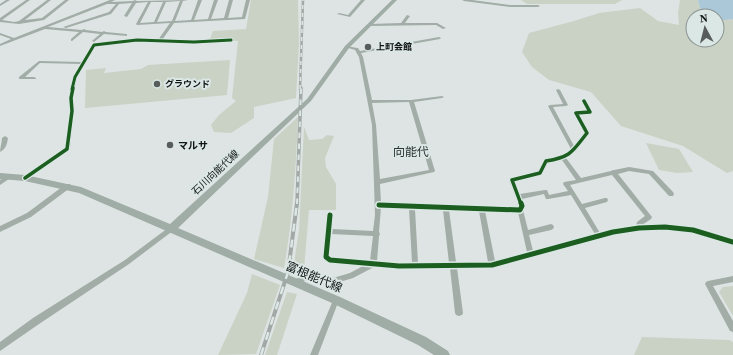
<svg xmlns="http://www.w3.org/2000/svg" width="733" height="355" font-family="'Source Serif 4','Noto Sans JP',serif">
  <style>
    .green { fill: #c9d2c5 }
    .water { fill: #aac8d7 }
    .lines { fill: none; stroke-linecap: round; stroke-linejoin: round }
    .minor { fill: #a2ada7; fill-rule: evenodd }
    .secondary { fill: #a0aca6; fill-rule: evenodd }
    .rail-far2-casing { stroke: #a1a8a5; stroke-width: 2.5 }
    .rail-far1-casing { stroke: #a1a8a5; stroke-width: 3.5 }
    .rail-casing { stroke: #a1a8a5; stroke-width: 4 }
    .rail-far2 { stroke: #dbe7e5; stroke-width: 1.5; stroke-dasharray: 4; stroke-linecap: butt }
    .rail-far1 { stroke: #dbe7e5; stroke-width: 2; stroke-dasharray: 5.5; stroke-linecap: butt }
    .rail { stroke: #dbe7e5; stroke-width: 2.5; stroke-dasharray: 8; stroke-linecap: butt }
    .cycleway-far2-casing { stroke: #dbe7e5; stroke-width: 5 }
    .cycleway-far1-casing { stroke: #dbe7e5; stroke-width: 6 }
    .cycleway-casing { stroke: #dbe7e5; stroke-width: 8 }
    .cycleway-far2 { stroke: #1b5e20; stroke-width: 3 }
    .cycleway-far1 { stroke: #1b5e20; stroke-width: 3.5 }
    .cycleway { stroke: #1b5e20; stroke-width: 5 }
    .poi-dot { fill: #585d5c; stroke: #dbe7e5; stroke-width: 1.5 }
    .labels { text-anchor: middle; stroke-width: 4; stroke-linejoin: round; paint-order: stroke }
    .far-poi-label { font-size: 9px; font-weight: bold; fill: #101413; stroke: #dbe7e5; text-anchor: start }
    .poi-label { font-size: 10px; font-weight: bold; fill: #101413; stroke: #dbe7e5; text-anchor: start }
    .street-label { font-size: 10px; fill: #101413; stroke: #dbe7e5 }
    .quarter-label { font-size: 12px; fill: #2c3533; stroke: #dbe7e5 }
    .near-street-label { font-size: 12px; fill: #101413; stroke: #dbe7e5 }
  </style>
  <rect width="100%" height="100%" fill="#dee4e3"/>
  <path class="green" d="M 251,0 L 298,0 L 299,43 L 296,98 L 254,107 L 254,118 L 231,133 L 214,132 L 211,125 L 219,115 L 236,101 L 232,98 L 238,41 L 210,39 L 213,31 L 246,29 Z
    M 521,0 L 622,0 L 615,4 L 527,4 Z
    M 680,0 L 698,0 L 701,11 L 705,16 L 693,16 L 693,40 L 717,40 L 717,21 L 733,19 L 733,171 L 727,173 L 683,146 L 621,126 L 591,92 L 549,80 L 532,67 L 522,52 L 529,33 L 574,21 L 599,13 L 640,8 L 658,21 L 679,25 L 678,13 Z
    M 230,60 L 227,95 L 85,108 L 86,70 L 106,68 L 104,73 L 141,69 L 148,65 Z
    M 298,117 C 296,167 293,217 284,268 L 254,259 L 268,197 L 274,139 Z
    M 304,127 L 309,140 L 322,139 L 327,135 L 334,136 L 325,158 L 326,167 L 336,184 L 336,210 L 309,210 L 304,269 L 293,270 L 299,230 Z
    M 646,143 L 679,149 L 693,172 L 677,173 L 659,170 Z
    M 252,274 L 280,285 L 256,354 L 218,355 L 247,293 Z
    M 733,286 L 733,316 L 719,292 L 723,287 Z
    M 287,292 L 297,294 L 277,355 L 265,355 Z
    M 642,337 L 729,340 L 733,342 L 733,355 L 634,355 Z"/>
  <path class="water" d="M 698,0 L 733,0 L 733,19 L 717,21 L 717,16 L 705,16 L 701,11 Z"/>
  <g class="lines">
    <path class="minor" d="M 6,0 L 10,0 L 0,6 L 0,4 Z
      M 26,0 L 30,0 L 2,20 L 14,22 L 19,21 L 47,0 L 51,0 L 25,20 L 42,18 L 65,0 L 69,0 L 44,20 L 19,24 L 0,22 L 0,18 Z
      M 110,0 L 115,0 L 111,2 L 133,1 L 135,0 L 137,1 L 188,0 L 183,1 L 175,21 L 191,20 L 198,0 L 202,0 L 194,20 L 208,19 L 214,0 L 218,0 L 211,19 L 224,18 L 229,0 L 233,0 L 228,18 L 242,17 L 246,0 L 250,0 L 245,19 L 174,23 L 162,40 L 194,41 L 231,39 L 232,39 L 232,41 L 194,43 L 137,41 L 95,46 L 77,77 L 73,98 L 74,111 L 70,149 L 27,179 L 23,179 L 22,178 L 23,177 L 65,148 L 70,111 L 69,98 L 71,85 L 73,77 L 81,64 L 40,63 L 25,77 L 34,77 L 36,78 L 36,79 L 19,79 L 19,77 L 39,61 L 82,62 L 93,44 L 137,39 L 158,40 L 170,23 L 137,25 L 136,24 L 148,2 L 136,3 L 127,17 L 124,16 L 132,3 L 119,4 L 111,14 L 66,28 L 63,27 L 109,12 L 116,4 L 107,4 L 48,27 L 82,30 L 84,29 L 86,30 L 102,32 L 104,31 L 106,32 L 126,34 L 127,34 L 127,36 L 104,34 L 94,42 L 92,41 L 100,34 L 83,32 L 72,41 L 71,41 L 71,39 L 79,32 L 45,29 L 0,46 L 0,44 L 11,39 L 0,35 L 0,33 L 14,38 ZM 180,1 L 172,21 L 157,22 L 166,2 ZM 151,2 L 163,2 L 154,22 L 140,23 Z
      M 361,0 L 365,0 L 350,17 L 337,14 L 339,13 L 348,15 Z
      M 462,0 L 472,0 L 510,5 L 538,5 L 540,6 L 538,7 L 510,7 L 464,1 Z
      M 407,15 L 410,16 L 405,23 L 437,23 L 446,28 L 443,29 L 436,25 L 370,26 L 368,25 L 370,24 L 401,23 Z
      M 439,37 L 441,38 L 440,39 L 361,53 L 363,57 L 372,100 L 411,100 L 442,96 L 444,97 L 442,98 L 414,102 L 435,171 L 434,172 L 380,184 L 381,203 L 518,208 L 519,206 L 509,180 L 510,179 L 538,171 L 544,160 L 562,156 L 571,149 L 548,106 L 550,105 L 563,104 L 556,90 L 558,89 L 560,90 L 568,105 L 566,106 L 553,107 L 574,146 L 584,133 L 574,113 L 576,111 L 587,111 L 582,101 L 584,100 L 586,100 L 592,112 L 590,114 L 579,114 L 589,133 L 576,151 L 566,158 L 581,178 L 611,171 L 613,170 L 614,170 L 629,167 L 653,171 L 673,192 L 674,194 L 673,196 L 669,196 L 649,174 L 629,171 L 618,174 L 652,217 L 651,219 L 642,225 L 665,224 L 693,227 L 733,239 L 733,245 L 693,233 L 665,230 L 639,231 L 613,235 L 492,268 L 457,268 L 463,313 L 462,315 L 459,316 L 456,315 L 455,313 L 450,268 L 399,269 L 374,267 L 353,278 L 333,284 L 308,280 L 295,285 L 293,284 L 292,282 L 293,280 L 308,274 L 333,278 L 350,273 L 363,266 L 330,263 L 324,259 L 323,257 L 328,213 L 332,213 L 333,215 L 332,229 L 373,231 L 375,215 L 372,125 L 359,57 L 355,50 L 345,47 L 347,46 L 357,48 L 358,48 L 360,51 ZM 409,102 L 429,170 L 380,179 L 376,125 L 372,103 ZM 562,160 L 576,180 L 564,182 L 563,184 L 568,191 L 549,195 L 547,190 L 545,190 L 520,194 L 515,181 L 542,174 L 548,163 ZM 612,175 L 645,216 L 637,222 L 636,226 L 613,229 L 600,233 L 585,208 L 607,202 L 608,200 L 607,198 L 605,198 L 582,204 L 570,185 ZM 544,194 L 546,199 L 548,199 L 571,195 L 595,234 L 533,251 L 529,235 L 551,230 L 553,229 L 554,227 L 553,225 L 551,224 L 528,230 L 523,210 L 525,206 L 522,199 ZM 381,207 L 409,208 L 412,263 L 399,263 L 377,261 L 379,236 L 380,234 L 379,232 ZM 415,209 L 443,210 L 449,263 L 418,263 ZM 449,210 L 479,211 L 488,262 L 456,262 ZM 485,211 L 518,212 L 527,252 L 495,261 ZM 331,234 L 373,236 L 370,261 L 331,257 L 329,256 Z
      M 5,136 L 8,138 C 7,144 6,149 0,152 C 0,147 2,143 2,138 Z
      M 10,174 L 12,175 L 13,176 L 12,177 L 0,185 L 0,180 Z
      M 66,184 L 70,184 L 71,186 L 70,188 L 31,217 L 0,232 L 0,226 L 27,213 Z
      M 172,225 L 174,226 L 175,228 L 174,230 L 129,264 L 39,324 L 0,351 L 0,342 L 33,318 L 125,260 Z
      M 733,276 L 733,282 L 713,286 L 733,321 L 733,332 L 730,331 L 705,284 L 706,282 L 708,281 Z
      M 336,297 L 338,298 L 339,300 L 318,355 L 310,355 L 334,298 Z"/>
    <path class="secondary" d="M 392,0 L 397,0 L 349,48 L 311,101 L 178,228 L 340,297 L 426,337 L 448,351 L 450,355 L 434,355 L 418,345 L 332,303 L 79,193 L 25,181 L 0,179 L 0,173 L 25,175 L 81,187 L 170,224 L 307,99 L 345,46 Z"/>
    <g class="rail-far2-casing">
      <path id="rail-far2" d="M 300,89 L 303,0"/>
    </g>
    <g class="rail-far1-casing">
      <path id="rail-far1" d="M 297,204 L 301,88"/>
    </g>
    <g class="rail-casing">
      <path id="rail" d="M 261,355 L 288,272 L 297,203"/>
    </g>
    <use href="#rail-far2" class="rail-far2"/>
    <use href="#rail-far1" class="rail-far1"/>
    <use href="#rail" class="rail"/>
    <g class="cycleway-far2-casing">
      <path id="cycleway-far2" d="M 72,89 L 75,77 L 94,45 L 137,40 L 194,42 L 231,40"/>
    </g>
    <g class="cycleway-far1-casing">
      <path id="cycleway-far1" d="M 25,178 L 67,149 L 72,111 L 71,98 L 73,88
        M 521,204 L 512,180 L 540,173 L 546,161 C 571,157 572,152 587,133 L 576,113 L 590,112 L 584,101"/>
    </g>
    <g class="cycleway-casing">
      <path id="cycleway" d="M 379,205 L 520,210 L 522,206 L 521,203
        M 330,215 L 326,257 L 330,260 L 399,266 L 492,265 L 613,232 L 639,228 L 665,227 L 693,230 L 733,242"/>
    </g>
    <use href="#cycleway-far2" class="cycleway-far2"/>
    <use href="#cycleway-far1" class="cycleway-far1"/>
    <use href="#cycleway" class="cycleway"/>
  </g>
  <g class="poi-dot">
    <circle cx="368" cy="47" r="4"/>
    <circle cx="157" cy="84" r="4"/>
    <circle cx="170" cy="145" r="4"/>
  </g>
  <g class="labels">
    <g class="far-poi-label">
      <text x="376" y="50">上町会館</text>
      <text x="165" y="87">グラウンド</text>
    </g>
    <g class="poi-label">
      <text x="178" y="149">マルサ</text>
    </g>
    <g class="street-label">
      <text transform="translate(215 172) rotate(-43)" y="4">石川向能代線</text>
    </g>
    <g class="quarter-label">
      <text x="411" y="156">向能代</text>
    </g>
    <g class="near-street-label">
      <text transform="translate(314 277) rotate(23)" y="4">富根能代線</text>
    </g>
  </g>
  <g transform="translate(705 28) rotate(353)"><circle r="19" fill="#dbe7e5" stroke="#8a9391"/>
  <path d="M0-3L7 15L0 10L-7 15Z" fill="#585d5c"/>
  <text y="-6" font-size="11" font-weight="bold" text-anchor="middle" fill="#101413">N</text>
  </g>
</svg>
